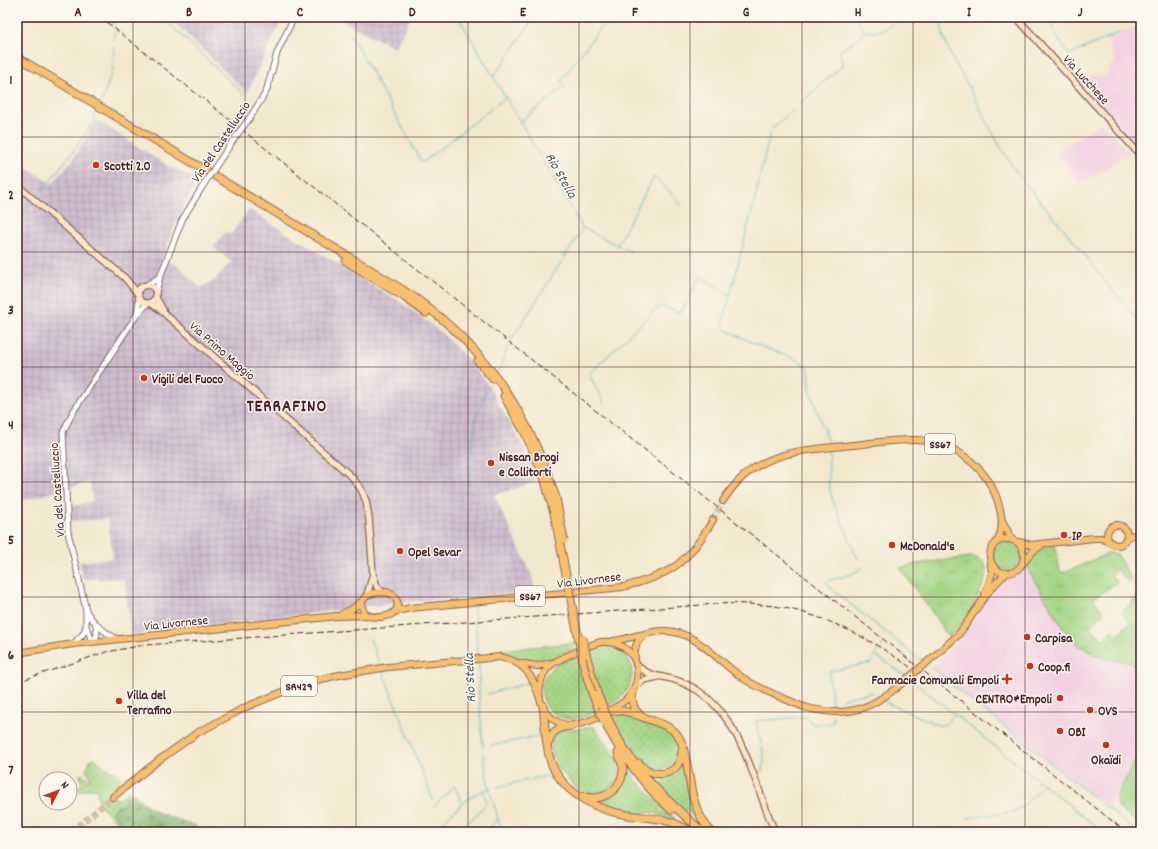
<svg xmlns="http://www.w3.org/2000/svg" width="1158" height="849" font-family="Dekko,sans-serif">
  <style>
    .built { fill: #f2cfe1 }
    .industrial { fill: url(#industrial-grid) }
    .grass { fill: url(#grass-dots); stroke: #777a58 }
    .forest { fill: url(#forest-firs); stroke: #666a4e }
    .park { fill: url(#park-tufts); stroke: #777a58 }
    .pitch { fill: #a4d584; stroke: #777a58 }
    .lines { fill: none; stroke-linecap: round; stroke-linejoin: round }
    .stream { stroke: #45b3c1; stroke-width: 1 }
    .primary-tunnel { stroke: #d0c0ad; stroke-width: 6; stroke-dasharray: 6 3; stroke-linecap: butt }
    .tertiary-casing { stroke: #856564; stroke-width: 7 }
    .secondary-casing { stroke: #856564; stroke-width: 8 }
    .primary-casing { stroke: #856564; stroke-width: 8 }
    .trunk-casing { stroke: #856564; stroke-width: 9 }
    .tertiary { stroke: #fff; stroke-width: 5 }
    .secondary { stroke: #fce5c4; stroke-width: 5.5 }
    .primary { stroke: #f8bf6c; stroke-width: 6 }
    .trunk { stroke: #f8bf6c; stroke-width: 7 }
    .rail { stroke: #4a1f2b; stroke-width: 1; stroke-dasharray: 6 3; stroke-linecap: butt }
    .tertiary-bridge-casing { stroke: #856564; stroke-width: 7; stroke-linecap: butt }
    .primary-bridge-casing { stroke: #856564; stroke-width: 8; stroke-linecap: butt }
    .trunk-bridge-casing { stroke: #856564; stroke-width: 9; stroke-linecap: butt }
    .tertiary-bridge { stroke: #fff; stroke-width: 5 }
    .primary-bridge { stroke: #f8bf6c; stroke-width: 6 }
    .trunk-bridge { stroke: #f8bf6c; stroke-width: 7 }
    .grid { fill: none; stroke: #4a1f2b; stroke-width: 1; stroke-opacity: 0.55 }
    .poi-dot { fill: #c8321e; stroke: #fbf7ec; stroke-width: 1.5 }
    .labels { text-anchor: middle; stroke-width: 3; stroke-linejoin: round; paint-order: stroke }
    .shield { fill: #fbf7ec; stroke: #7f6065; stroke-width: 1 }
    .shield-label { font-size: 12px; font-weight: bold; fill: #4a1f2b }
    .street-label { font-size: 13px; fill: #4a1f2b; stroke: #fbf7ec }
    .poi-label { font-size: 13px; font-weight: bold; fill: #4a1f2b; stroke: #fbf7ec; text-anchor: start }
    .water-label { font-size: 14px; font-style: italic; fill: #485a67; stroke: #fbf7ec }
    .district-label { font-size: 17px; font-weight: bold; letter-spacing: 1px; fill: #4a1f2b; stroke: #fbf7ec }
    .neatline { fill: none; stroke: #4a1f2b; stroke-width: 1.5 }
    .grid-label { font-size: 13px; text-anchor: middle; font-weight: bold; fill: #4a1f2b }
  </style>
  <defs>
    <pattern id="industrial-grid" width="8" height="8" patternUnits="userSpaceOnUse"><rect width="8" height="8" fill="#cfbdcf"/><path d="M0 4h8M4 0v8" fill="none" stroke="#b3a2b2"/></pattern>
    <pattern id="grass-dots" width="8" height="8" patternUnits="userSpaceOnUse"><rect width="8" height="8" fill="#a4d584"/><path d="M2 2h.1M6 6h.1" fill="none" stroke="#8fb672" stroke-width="1.8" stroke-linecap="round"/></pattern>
    <pattern id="forest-firs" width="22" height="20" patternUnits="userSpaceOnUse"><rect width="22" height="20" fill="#83b672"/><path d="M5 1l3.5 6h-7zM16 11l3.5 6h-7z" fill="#6d935e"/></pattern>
    <pattern id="park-tufts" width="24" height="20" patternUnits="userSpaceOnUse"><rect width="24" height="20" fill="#a4d584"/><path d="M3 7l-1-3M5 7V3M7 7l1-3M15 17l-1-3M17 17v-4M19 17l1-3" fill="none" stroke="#8fb672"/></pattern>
  </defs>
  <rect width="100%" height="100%" fill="#fbf7ec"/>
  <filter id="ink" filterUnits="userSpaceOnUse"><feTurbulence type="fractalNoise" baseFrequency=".025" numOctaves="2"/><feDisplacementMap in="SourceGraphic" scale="8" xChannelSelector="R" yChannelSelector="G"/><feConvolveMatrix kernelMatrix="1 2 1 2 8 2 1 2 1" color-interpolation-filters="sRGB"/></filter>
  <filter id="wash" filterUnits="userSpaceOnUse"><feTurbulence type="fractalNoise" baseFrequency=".012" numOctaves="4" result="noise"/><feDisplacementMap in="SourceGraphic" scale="16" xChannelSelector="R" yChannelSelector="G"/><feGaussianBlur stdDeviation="0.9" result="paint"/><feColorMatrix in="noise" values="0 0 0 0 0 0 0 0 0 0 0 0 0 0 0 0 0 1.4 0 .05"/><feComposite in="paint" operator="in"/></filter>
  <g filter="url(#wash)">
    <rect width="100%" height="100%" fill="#f2e8ce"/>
    <path class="built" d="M 1141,29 L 1141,141 L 1135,145 L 1079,83 L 1093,74 L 1102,77 L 1107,74 L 1109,66 L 1116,63 L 1107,39 Z
      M 1101,123 L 1129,153 L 1081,184 L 1057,152 Z
      M 1028,563 L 1029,571 L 1038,587 L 1064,631 L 1079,647 L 1096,656 L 1126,662 L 1141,671 L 1141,749 L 1109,807 L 930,667 L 956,644 L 1003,579 L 1020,573 Z"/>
    <path class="industrial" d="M 169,17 L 283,17 L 247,93 Z
      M 335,17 L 411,17 L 395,48 Z
      M 96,120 L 168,166 L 199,180 L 183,207 L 171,234 L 162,259 L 179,266 L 200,288 L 214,281 L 231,262 L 213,247 L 226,232 L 230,235 L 249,210 L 399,301 L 442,333 L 472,364 L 491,390 L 526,452 L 536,482 L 494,495 L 531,573 L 535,592 L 403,602 L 131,635 L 124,579 L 83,579 L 79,562 L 113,558 L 108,519 L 72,521 L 70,507 L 93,501 L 90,482 L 17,502 L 17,161 L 52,184 L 76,155 Z"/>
    <path class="grass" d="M993 556a14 14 0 1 1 28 0a14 14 0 1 1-28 0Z
      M 574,643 L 575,647 C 541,667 535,664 500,650 Z
      M 600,645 C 631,643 642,677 621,697 C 612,706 598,711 586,716 C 554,730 527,693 551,669 C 560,660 588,651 600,645 Z
      M 620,712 C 636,717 658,721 671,733 C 692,754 665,783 643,763 C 631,751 619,728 612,713 Z
      M 593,726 L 617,758 L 619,773 L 616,782 L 607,790 L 599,794 L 585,793 L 576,788 L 559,769 L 552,754 L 551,742 L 555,733 L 565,728 L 573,730 Z
      M 94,758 L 108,769 L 118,774 L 124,782 L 111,793 L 117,800 L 130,790 L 136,796 L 125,797 L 125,804 L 116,807 L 112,811 L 125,831 L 99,803 L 97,789 C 91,787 78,792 70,792 L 70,787 L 75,788 L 83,785 L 80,778 L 80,774 L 89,779 L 91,778 L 86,771 L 90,760 Z
      M 683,760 C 685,785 690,803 703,825 L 668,796 L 648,774 C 667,781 672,775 683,760 Z
      M 626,767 L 635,779 L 675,819 L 651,812 L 635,814 L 611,809 L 592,800 C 615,800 624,789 626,767 Z"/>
    <path class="forest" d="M 134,795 L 149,807 L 159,813 L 197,826 L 194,829 L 189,829 L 193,832 L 125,832 L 124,828 L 112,811 L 116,807 L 125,804 L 125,797 Z"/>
    <path class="park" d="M 1055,545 L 1060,571 L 1064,573 L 1109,553 L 1117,554 L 1122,564 L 1132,580 L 1129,583 L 1117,569 L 1111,575 L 1117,582 L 1093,599 L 1104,613 L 1089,627 L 1103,639 L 1112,630 L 1116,635 L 1130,623 L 1122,612 L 1141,593 L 1141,670 L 1126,661 L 1113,660 L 1097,655 L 1079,646 L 1063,628 L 1028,570 C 1028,556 1042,546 1055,545 Z
      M 970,557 C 997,559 984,583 977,598 C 972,607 968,616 962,624 C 958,629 953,633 948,637 L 932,612 L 900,568 L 916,564 Z"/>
    <path class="pitch" d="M 1141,750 L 1141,823 C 1131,819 1114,809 1116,797 Z"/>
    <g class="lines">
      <path class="stream" d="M 114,17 L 114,25
        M 162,17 L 245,95
        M 458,17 L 581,225 L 582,228 L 579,235 L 511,340
        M 856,17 L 864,31 C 878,36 894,23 905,17
        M 1047,17 L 1059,40 L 1069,55 L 1116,34 L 1141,27
        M 942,21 C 939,38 958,68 966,82 C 985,116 1000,152 1024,182 C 1041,203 1059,222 1075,243 C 1086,255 1095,269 1105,282 C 1115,294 1127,306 1136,319 L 1141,319
        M 607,27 L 615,23 L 622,17
        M 114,31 L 114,40
        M 351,35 L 422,163 L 506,97
        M 494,76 L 535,17
        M 101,103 L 113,69 L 114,47
        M 798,105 L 842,66 L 842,63 L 840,53 L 841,50 L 860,37 L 864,31
        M 521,121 L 565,86 L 561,81 L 602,26
        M 771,129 L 794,110
        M 770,133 L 754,203 L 722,326 L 728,331 L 760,346 L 793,358 L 807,366 L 809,371 L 811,394 L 825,432 L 828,446
        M 1131,135 L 1141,136
        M 37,197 L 72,153 L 91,125 L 95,115
        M 17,216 L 32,202
        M 583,228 L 631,252
        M 617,245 L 654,177 L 657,178 L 682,206
        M 497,373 L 501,366 L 508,346
        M 605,405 L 589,374 L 656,309 L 663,306 L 676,312 L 681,312 L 684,307 L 700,276 L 729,295
        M 828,451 C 830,463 827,477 830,489 C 832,503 839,514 844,527 C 849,537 852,548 858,559
        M 469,485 C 471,449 472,415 490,384
        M 862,567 C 855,576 838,577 828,581 L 826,583 L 835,592 L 923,662
        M 474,607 L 478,656
        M 370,639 L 379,662
        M 882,646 L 883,644
        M 875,655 L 906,676
        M 479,661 L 479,696 L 483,748
        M 927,665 L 1138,832
        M 383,672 L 433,800
        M 910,679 L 1103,832
        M 487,694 L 528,683
        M 842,699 L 872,692 L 878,698
        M 882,701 L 941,726 L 945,724 L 955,714
        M 833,710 L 829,675 L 830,671 L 871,663 L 878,650
        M 490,746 L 542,735
        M 483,753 L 489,788 L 502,832
        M 762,772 C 768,757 758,737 756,721 L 802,717 L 807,717 L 812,724 L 829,724 L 833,722 L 833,715
        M 497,787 L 551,775
        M 435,806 L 454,786 L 462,802
        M 967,818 L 1014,812 L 1024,805 L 1044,785
        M 435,832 C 451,814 467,794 491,788
        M 459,832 L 487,803 L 484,792
        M 486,832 L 498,819
        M 593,832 L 623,822"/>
    </g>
  </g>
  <g filter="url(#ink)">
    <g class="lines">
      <path class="primary-tunnel" d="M 713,520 L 723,501
        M 71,832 L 113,797"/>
      <g class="tertiary-casing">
        <path id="tertiary" d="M 249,119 L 266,92 L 277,53 L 294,17
          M 214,169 L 234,139
          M 147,285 L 160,277
          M 156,292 L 160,277 L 182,220 L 204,184
          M 137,315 L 139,299
          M 86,611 C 94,624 103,632 117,639
          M 96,625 C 97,632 98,637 93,642 L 86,627 L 86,610 L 68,532 L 63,432 L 73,412 L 136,316 L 147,304
          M 73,644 L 83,634 L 86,627"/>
      </g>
      <g class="secondary-casing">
        <path id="secondary" d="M 1016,17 L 1141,156
          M 17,185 L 125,278 L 138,294
          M 156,298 L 150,303 L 144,303 L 139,299 L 138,291 C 141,285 147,284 153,287 L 156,292 L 156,298 L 163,310
          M 150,303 L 158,308 L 352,477 L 361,489 L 366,501 L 369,519 L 373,574 L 377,587 L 383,592
          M 367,595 L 373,574
          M 636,664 C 648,677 659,675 675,680 C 683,682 690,686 697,690 C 744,721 754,784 775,832
          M 635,686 L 644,680 L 657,677"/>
      </g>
      <g class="primary-casing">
        <path id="primary" d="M 723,501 C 754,450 800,451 853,445 C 874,443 896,439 917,440 C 953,442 985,465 997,499 C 1002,514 1005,529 996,543
          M 1003,522 L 1012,540
          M1107 535a10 10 0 1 1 20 0a10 10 0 1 1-20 0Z
          M990 556a17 17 0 1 1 34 0a17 17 0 1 1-34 0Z
          M 1125,540 L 1130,536 L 1141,533
          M 1019,542 L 1031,545 L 1094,538 L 1101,538 L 1112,543
          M 1024,562 L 1033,551 L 1042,545
          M 387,592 C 397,595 402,607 392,614 C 389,616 384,616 380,617 C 374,617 370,617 365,614 L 361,605 C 364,592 376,592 387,592 Z
          M 985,594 L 992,574 L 991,564
          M 394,612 L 410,608 L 623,587 C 672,574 687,564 713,520
          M 342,614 L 352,609 L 362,601
          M 958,635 C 974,615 987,588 1007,573
          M 613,641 C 631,639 649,630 667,631 C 699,633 718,662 743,678 C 762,691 784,698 804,707
          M 601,642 C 613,641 623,645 631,654 C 641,667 639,687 627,699 C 621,705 612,709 604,714 C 582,726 559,734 543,707 C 536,694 540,674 551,665 C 558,659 568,656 575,652 C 584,648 592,644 601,642 Z
          M 17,653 L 73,644 L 337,616 L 367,615
          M 635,661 C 634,650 635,642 644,635
          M 519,663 L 537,666 L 551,663
          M 113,797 L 159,760 L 197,733 L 246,707 L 290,689 L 317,680 L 339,675 L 388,667 L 500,657 C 525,662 533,676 540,699"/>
      </g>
      <g class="trunk-casing">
        <path id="trunk" d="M 17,57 L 371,270 C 388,281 406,291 422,303 C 482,348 520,402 547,472
          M 346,261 L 404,297 L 426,313
          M 478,361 L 493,379
          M 504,396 L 525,433 L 543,474
          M 586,654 L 597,693 L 602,705
          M 633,692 C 631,701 632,708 639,714
          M 592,693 L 600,713
          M 543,705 C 545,723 545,742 550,759 C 559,791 597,811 628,815 C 653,819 668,817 691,832
          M 609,711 C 623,709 632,713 645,718 C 655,722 667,724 675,732 C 687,743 688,781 693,797 C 696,810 703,822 711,832
          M 608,719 C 615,732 621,745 630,757 C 650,786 677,809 703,832
          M 607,727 C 624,758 644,786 671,810
          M 549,742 C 552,729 561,727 572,726
          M 639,763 C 654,780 680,777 682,751
          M 583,796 C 602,803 623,789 623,768 C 622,763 620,758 618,753"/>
      </g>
      <use href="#tertiary" class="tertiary"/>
      <use href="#secondary" class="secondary"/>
      <use href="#primary" class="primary"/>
      <use href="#trunk" class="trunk"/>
      <path class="rail" d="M 100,17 L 1126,832
        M 17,682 L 106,652 L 145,645 L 716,604 C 735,603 755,604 774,606 C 824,614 869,638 910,667"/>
      <g class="tertiary-bridge-casing">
        <path id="tertiary-bridge" d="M 234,139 L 249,119
          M 204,184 L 214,169"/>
      </g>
      <g class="primary-bridge-casing">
        <path id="primary-bridge" d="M 804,707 C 854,721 877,705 914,673 C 929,661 944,648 958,635"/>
      </g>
      <g class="trunk-bridge-casing">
        <path id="trunk-bridge" d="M 547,472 L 556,498 L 564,540
          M 543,474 L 554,513 L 584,667 L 592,693
          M 583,638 L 586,654
          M 602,705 L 608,719
          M 600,713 L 604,722"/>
      </g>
      <use href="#tertiary-bridge" class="tertiary-bridge"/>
      <use href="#primary-bridge" class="primary-bridge"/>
      <use href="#trunk-bridge" class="trunk-bridge"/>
    </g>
  </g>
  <path class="grid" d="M 133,17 L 133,832M 245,17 L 245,832M 356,17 L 356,832M 468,17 L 468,832M 579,17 L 579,832M 690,17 L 690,832M 802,17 L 802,832M 913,17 L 913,832M 1025,17 L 1025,832M 17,137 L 1141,137M 17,252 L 1141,252M 17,367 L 1141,367M 17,482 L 1141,482M 17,597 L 1141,597M 17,712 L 1141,712"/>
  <g class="poi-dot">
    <circle cx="96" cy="165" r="4"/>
    <circle cx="144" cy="378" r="4"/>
    <circle cx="491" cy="463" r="4"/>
    <circle cx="1064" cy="535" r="4"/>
    <circle cx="892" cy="545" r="4"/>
    <circle cx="400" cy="551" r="4"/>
    <circle cx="1027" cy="637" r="4"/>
    <circle cx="1030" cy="666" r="4"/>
    <path d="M1005 673h4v4h4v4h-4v4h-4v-4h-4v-4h4z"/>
    <circle cx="1060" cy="698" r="4"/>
    <circle cx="119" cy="701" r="4"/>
    <circle cx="1090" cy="710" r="4"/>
    <circle cx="1060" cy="731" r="4"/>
    <circle cx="1106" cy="745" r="4"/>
  </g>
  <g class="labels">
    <g class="shield">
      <rect x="925" y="434" width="30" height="20" rx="3"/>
      <rect x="515" y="586" width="30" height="20" rx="3"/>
      <rect x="281" y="676" width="36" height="20" rx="3"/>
    </g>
    <g class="shield-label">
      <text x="940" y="448">SS67</text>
      <text x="530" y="600">SS67</text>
      <text x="299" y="690">SR429</text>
    </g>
    <g class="street-label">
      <text transform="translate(1087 79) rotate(48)" y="5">Via Lucchese</text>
      <text transform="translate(220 141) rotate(-56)" y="5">Via del Castelluccio</text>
      <text transform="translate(223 350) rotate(41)" y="5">Via Primo Maggio</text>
      <text transform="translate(56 490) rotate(-94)" y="5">Via del Castelluccio</text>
      <text transform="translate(589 579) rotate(-7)" y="5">Via Livornese</text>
      <text transform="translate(176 622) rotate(-6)" y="5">Via Livornese</text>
    </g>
    <g class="poi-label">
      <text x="104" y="170">Scotti 2.0</text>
      <text x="152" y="383">Vigili del Fuoco</text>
      <text x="499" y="461">Nissan Brogi<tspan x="499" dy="15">e Collitorti</tspan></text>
      <text x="1072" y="540">IP</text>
      <text x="900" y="550">McDonald's</text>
      <text x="408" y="556">Opel Sevar</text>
      <text x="1035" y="642">Carpisa</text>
      <text x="1038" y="671">Coop.fi</text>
      <text x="999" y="684" text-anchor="end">Farmacie Comunali Empoli</text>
      <text x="127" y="699">Villa del<tspan x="127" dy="15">Terrafino</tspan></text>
      <text x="1052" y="703" text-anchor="end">CENTRO*Empoli</text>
      <text x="1098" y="715">OVS</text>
      <text x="1068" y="736">OBI</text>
      <text x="1106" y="764" text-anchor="middle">Okaïdi</text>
    </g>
    <g class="water-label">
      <text transform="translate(562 175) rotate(60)" y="5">Rio Stella</text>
      <text transform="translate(469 678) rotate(-93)" y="5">Rio Stella</text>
    </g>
    <g class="district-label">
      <text x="287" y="411">TERRAFINO</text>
    </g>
  </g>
  <rect width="1158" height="849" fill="none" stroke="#fbf7ec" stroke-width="44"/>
  <g transform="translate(58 791) rotate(48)"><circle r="19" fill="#fbf7ec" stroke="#b4a19f"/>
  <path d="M0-3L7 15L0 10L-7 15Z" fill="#c8321e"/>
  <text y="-6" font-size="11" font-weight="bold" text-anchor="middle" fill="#4a1f2b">N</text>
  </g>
  <rect x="22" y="22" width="1114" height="805" class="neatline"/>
  <g class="grid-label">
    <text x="78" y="16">A</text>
    <text x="189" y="16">B</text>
    <text x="300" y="16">C</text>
    <text x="412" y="16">D</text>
    <text x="523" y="16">E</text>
    <text x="635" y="16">F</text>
    <text x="746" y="16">G</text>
    <text x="858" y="16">H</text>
    <text x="969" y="16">I</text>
    <text x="1080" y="16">J</text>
    <text x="11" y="84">1</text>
    <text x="11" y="199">2</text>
    <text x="11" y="314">3</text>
    <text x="11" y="429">4</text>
    <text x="11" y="544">5</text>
    <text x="11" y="659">6</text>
    <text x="11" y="774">7</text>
  </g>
</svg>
